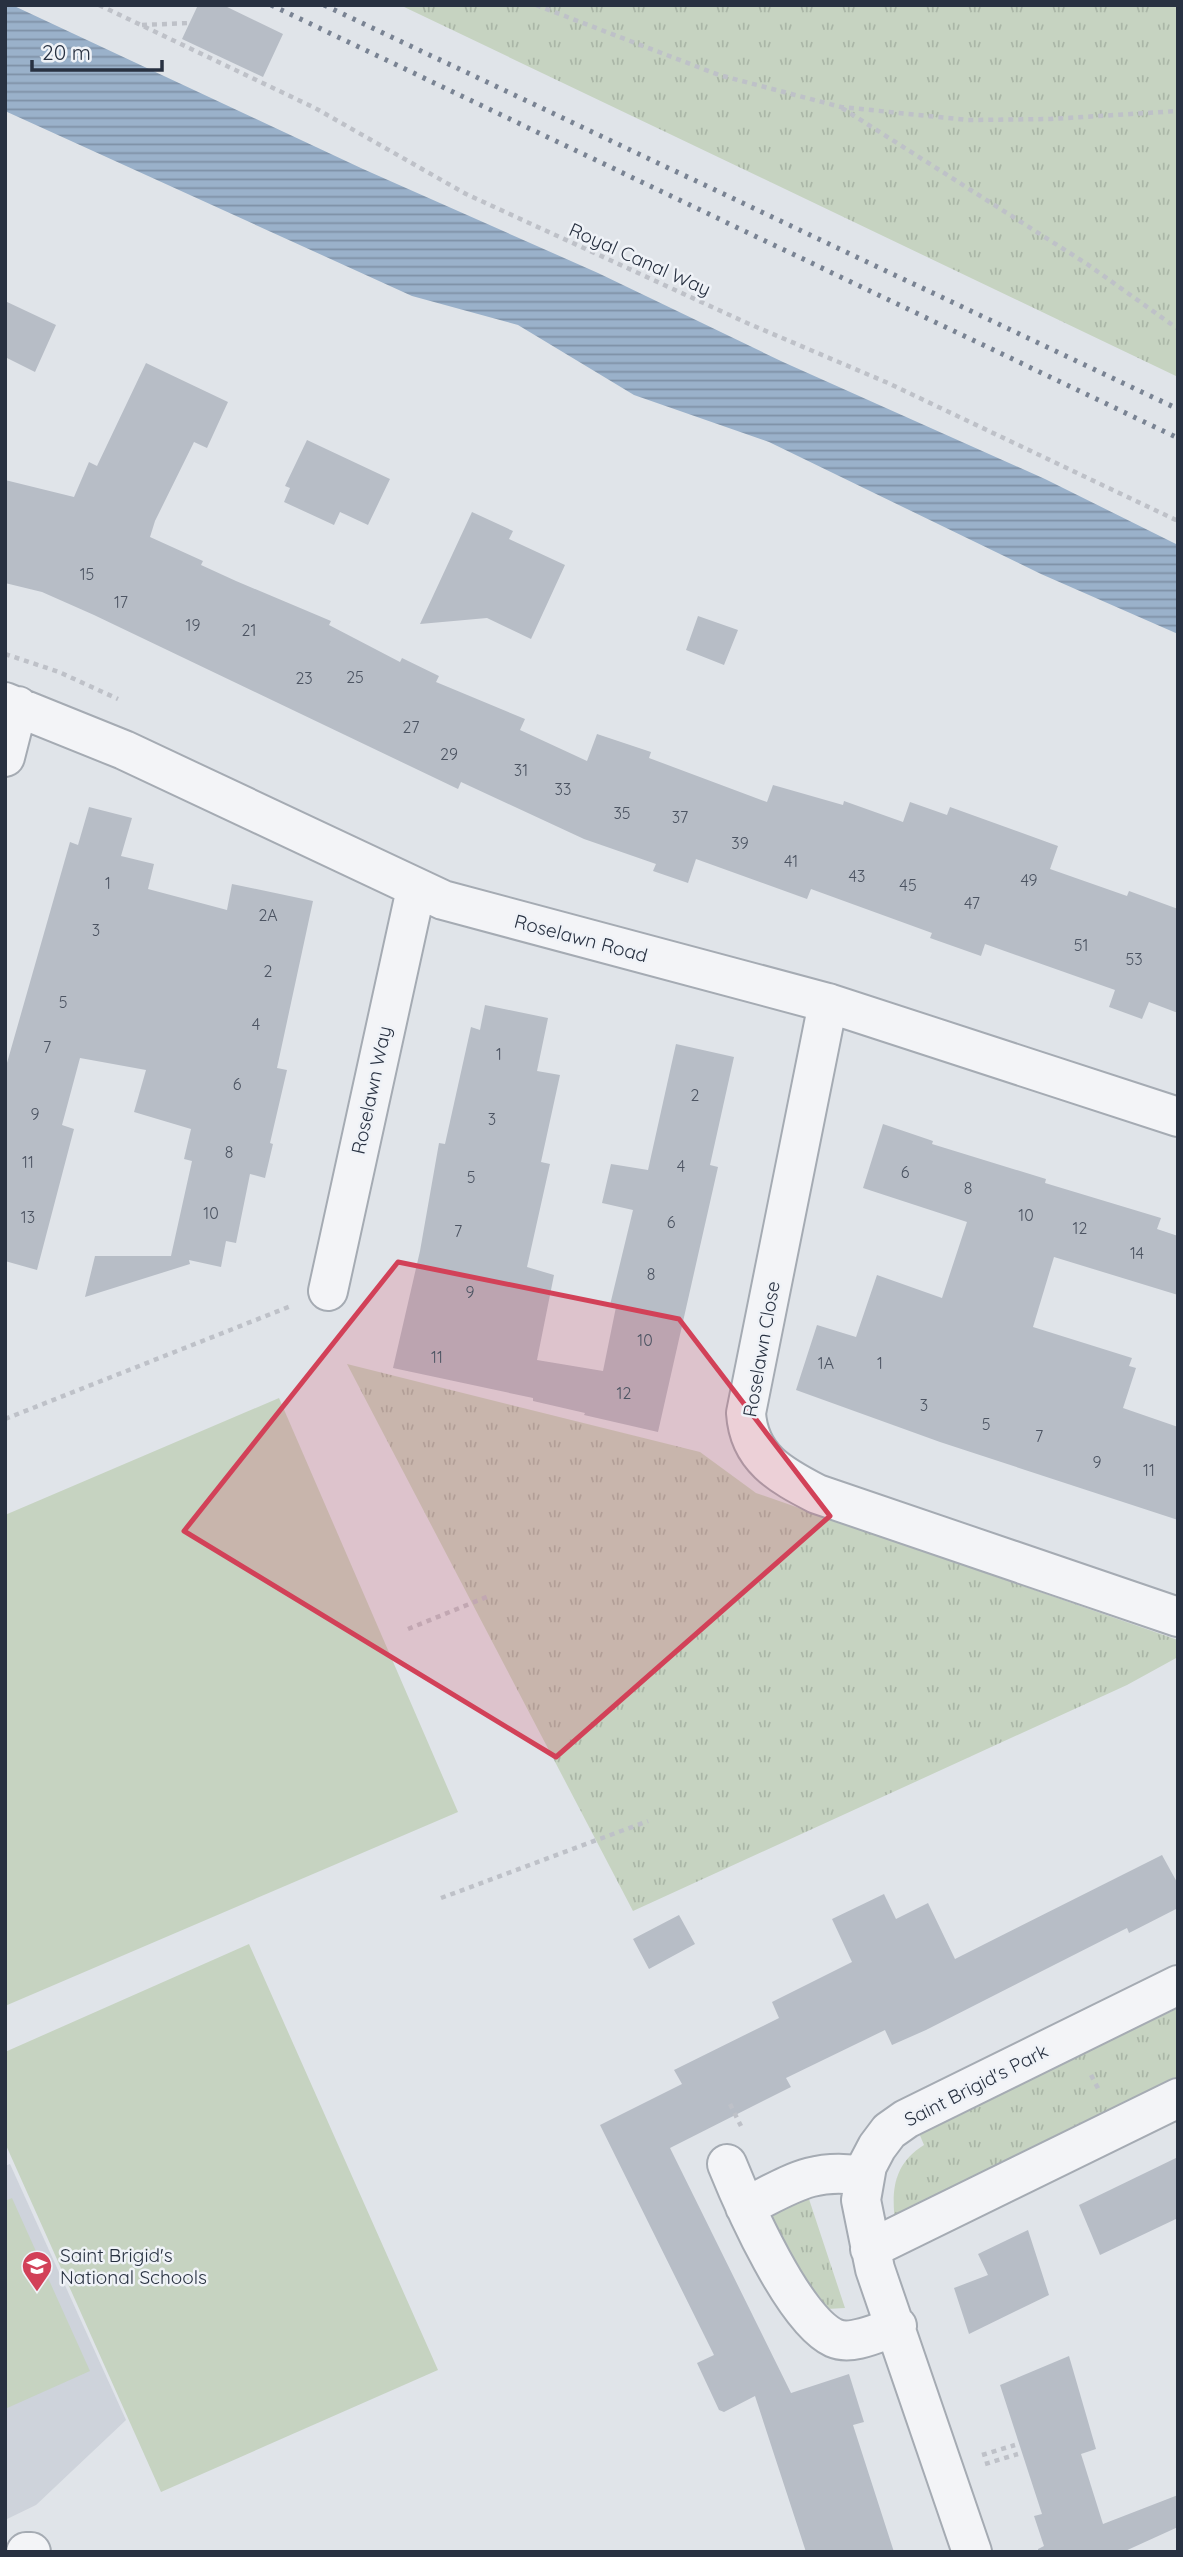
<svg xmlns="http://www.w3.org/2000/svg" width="1183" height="2557" font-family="Quicksand,sans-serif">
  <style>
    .built { fill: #ced3db }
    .grass { fill: url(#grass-tufts) }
    .garden { fill: #c6d3c1 }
    .water { fill: url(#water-rules) }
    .building { fill: #b7bdc6 }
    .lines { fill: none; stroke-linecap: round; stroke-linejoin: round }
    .minor-casing { stroke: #a5abb3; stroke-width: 42 }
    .path { stroke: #bec1c8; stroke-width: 4.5; stroke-dasharray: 5 5; stroke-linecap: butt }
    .minor { stroke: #f3f4f7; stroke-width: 38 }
    .rail { stroke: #798393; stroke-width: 5; stroke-dasharray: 3.5 7; stroke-linecap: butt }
    .marked { fill: #d24158; fill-opacity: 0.2; stroke: #d24158; stroke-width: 5; stroke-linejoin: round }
    .labels { text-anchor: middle; stroke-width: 5; stroke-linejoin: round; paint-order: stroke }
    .number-label { font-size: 16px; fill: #4c5462 }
    .street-label { font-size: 19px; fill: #283141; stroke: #eff2f7 }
    .poi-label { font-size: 19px; fill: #283141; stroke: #eff2f7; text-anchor: start }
  </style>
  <defs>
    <pattern id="grass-tufts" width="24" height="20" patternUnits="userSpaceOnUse" patternTransform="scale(1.75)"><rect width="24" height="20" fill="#c6d3c1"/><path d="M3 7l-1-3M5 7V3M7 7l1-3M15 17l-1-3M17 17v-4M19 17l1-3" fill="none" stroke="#aab6a7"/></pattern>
    <pattern id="water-rules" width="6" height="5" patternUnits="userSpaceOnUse" patternTransform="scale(1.75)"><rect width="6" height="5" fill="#9ab1ca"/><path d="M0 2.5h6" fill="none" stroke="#7e91a6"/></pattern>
  </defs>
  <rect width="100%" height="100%" fill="#e0e4e9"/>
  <path class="built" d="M 10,2164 L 126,2420 L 36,2505 L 5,2520 L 5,2166 Z"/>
  <path class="grass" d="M 400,5 L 1178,5 L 1178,377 Z
    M 347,1364 L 700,1452 L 756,1493 L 1178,1640 L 1178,1657 L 1127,1685 L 633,1911 Z
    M 1178,2008 L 1178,2085 L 895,2221 C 891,2188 895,2163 924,2145 L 919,2133 Z
    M 805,2187 L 845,2308 L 827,2309 L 804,2281 L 765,2209 Z"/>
  <path class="garden" d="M 279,1398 L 458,1812 L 5,2006 L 5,1515 Z
    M 249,1944 L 438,2370 L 161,2492 L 5,2143 L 5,2052 Z
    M 12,2198 L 90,2371 L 5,2409 L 5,2201 Z"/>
  <path class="water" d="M 5,5 L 12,5 L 363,169 L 598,273 L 783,362 L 1045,479 L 1178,545 L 1178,634 L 1041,574 L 769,442 L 634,395 L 518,325 L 412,296 L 5,111 Z"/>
  <path class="building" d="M 198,5 L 223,5 L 283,34 L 263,77 L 182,39 Z
    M 5,301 L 56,325 L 35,372 L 5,357 Z
    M 146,363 L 228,402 L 207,448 L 194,442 L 155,521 L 150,537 L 203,561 L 201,565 L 236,581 L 331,621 L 329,625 L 400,662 L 402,658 L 439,676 L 436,682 L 525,719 L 520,730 L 587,761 L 597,734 L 651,752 L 649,758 L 767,802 L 773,785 L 843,805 L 844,801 L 903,822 L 910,802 L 947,815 L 950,807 L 1058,846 L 1050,869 L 1127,896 L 1129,891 L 1178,909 L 1178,1013 L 1149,1002 L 1142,1019 L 1109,1007 L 1115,990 L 985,944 L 981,956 L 930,938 L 932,933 L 811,889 L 807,899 L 696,859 L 688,883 L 653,871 L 656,864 L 584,839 L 461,782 L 458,789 L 94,615 L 42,592 L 5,583 L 5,480 L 74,497 L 89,462 L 97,466 Z
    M 307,440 L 390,479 L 368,525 L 340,512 L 334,525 L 284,502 L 290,488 L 285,486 Z
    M 472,512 L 513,531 L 509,539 L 565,565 L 531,639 L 487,618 L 420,624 Z
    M 698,616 L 738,630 L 724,665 L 686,650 Z
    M 89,807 L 132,818 L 121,856 L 154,864 L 148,889 L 227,910 L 232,884 L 313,901 L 277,1068 L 287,1070 L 270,1143 L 273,1144 L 265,1178 L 250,1174 L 236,1243 L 226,1241 L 221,1267 L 189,1260 L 190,1264 L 85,1297 L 95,1256 L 171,1256 L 192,1161 L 184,1159 L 191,1129 L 134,1112 L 146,1070 L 80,1058 L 62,1125 L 74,1129 L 37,1270 L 5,1261 L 5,1070 L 70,842 L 78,845 Z
    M 485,1005 L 548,1018 L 537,1071 L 560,1075 L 541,1162 L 550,1164 L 527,1267 L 554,1275 L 537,1360 L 603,1371 L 616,1307 L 610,1305 L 633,1210 L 602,1203 L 611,1164 L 648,1170 L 676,1044 L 734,1057 L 710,1165 L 718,1167 L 658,1432 L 584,1415 L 585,1413 L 533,1401 L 533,1398 L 393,1368 L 420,1251 L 439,1143 L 445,1144 L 471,1027 L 480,1030 Z
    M 883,1124 L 933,1141 L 932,1144 L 1046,1179 L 1045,1183 L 1161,1218 L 1157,1229 L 1178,1236 L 1178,1295 L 1054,1257 L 1033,1327 L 1132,1358 L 1129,1366 L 1136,1368 L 1123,1408 L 1178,1427 L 1178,1520 L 940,1442 L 796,1390 L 817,1325 L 856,1337 L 877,1275 L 942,1298 L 967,1222 L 863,1188 Z
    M 1162,1855 L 1178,1884 L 1178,1908 L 1129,1933 L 1127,1928 L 926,2030 L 892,2045 L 885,2030 L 786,2078 L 791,2087 L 670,2148 L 791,2393 L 849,2374 L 864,2422 L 853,2425 L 894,2552 L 806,2552 L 755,2396 L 724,2412 L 719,2410 L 697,2363 L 714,2355 L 600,2125 L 682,2084 L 674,2070 L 779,2018 L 772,2002 L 852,1962 L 832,1919 L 884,1894 L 896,1919 L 928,1903 L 955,1959 Z
    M 679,1915 L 695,1944 L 649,1969 L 633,1939 Z
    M 1178,2157 L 1178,2218 L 1100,2255 L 1079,2205 Z
    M 1028,2230 L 1049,2295 L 969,2334 L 954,2288 L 988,2275 L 978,2254 Z
    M 1069,2356 L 1096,2449 L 1081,2454 L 1103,2524 L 1178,2495 L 1178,2527 L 1123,2552 L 1038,2552 L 1038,2549 L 1044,2546 L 1034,2516 L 1042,2514 L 1000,2385 Z"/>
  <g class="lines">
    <g class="minor-casing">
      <path id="minor" d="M 5,702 L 124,750 L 443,900 L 828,1003 L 1178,1117
        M 5,757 L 18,706
        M 828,1003 L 746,1413 C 749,1458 780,1475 817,1494 L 1178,1617
        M 328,1291 L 416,889
        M 727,2164 C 744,2206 794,2320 834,2338 C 852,2346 879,2332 897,2326
        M 745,2207 C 790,2185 812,2167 864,2176
        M 870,2249 L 1178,2098
        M 26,2552 L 31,2552
        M 972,2552 L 875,2269 L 861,2200 L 867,2166 L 877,2147 L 889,2131 L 906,2119 L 1178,1985"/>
    </g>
    <path class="path" d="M 99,5 L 315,108 L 466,194 L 747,323 L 888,383 L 1178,521
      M 536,5 L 719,75 L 841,107 L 968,120 L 1051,119 L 1178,111
      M 142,25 L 190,23
      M 842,108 L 1087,264 L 1178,329
      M 5,654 L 59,672 L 118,699
      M 5,1419 L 291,1306
      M 408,1629 L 489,1596
      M 441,1898 L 648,1821
      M 1091,2075 L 1100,2092
      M 730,2104 L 741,2126
      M 982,2455 L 1015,2445
      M 985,2464 L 1018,2454"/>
    <use href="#minor" class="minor"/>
    <path class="rail" d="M 271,5 L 1178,438
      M 324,5 L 1178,409"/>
  </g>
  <path class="marked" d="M 398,1262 L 679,1319 L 830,1516 L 556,1757 L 184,1531 Z"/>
  <defs>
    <g id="school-pin" transform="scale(1.575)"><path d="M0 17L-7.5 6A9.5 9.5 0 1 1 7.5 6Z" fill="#d24158" stroke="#eff2f7"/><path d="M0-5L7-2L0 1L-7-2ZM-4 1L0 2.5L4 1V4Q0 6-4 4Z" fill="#fff"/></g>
  </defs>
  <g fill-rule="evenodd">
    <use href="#school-pin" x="37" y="2266"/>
  </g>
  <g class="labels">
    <g class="number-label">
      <text x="87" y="580">15</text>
      <text x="121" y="608">17</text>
      <text x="193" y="631">19</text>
      <text x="249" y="636">21</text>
      <text x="355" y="683">25</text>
      <text x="304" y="684">23</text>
      <text x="411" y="733">27</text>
      <text x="449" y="760">29</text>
      <text x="521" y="776">31</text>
      <text x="563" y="795">33</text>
      <text x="622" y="819">35</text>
      <text x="680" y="823">37</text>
      <text x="740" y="849">39</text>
      <text x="791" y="867">41</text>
      <text x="857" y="882">43</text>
      <text x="1029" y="886">49</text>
      <text x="108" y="889">1</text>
      <text x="908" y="891">45</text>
      <text x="972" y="909">47</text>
      <text x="268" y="921">2A</text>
      <text x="96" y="936">3</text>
      <text x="1081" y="951">51</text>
      <text x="1134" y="965">53</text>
      <text x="268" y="977">2</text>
      <text x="63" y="1008">5</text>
      <text x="256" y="1030">4</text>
      <text x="47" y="1053">7</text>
      <text x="499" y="1060">1</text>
      <text x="237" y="1090">6</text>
      <text x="695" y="1101">2</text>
      <text x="35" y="1120">9</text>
      <text x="492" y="1125">3</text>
      <text x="229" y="1158">8</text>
      <text x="28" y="1168">11</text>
      <text x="681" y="1172">4</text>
      <text x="905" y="1178">6</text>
      <text x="471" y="1183">5</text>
      <text x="968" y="1194">8</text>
      <text x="211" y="1219">10</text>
      <text x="1026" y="1221">10</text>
      <text x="28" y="1223">13</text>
      <text x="671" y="1228">6</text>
      <text x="1080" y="1234">12</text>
      <text x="458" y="1237">7</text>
      <text x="1137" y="1259">14</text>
      <text x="651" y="1280">8</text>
      <text x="470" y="1298">9</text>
      <text x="645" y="1346">10</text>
      <text x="437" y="1363">11</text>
      <text x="826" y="1369">1A</text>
      <text x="880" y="1369">1</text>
      <text x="624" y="1399">12</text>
      <text x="924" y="1411">3</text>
      <text x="986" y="1430">5</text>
      <text x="1039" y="1442">7</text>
      <text x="1097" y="1468">9</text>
      <text x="1149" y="1476">11</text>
    </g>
    <g class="street-label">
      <text transform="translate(640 259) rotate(24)" y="7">Royal Canal Way</text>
      <text transform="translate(581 938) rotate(15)" y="7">Roselawn Road</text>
      <text transform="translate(371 1090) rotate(-78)" y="7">Roselawn Way</text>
      <text transform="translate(761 1349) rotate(-80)" y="7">Roselawn Close</text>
      <text transform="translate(976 2085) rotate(-27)" y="7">Saint Brigid's Park</text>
    </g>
    <g class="poi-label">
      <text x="60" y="2262">Saint Brigid's<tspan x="60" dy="22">National Schools</tspan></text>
    </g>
  </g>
  <rect width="1183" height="2557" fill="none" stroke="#283141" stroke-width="14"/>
  <path d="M32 60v10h130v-10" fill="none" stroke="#283141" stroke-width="3.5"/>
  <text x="42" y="60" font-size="21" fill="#283141" stroke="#eff2f7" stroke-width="5" paint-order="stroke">20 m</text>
</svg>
